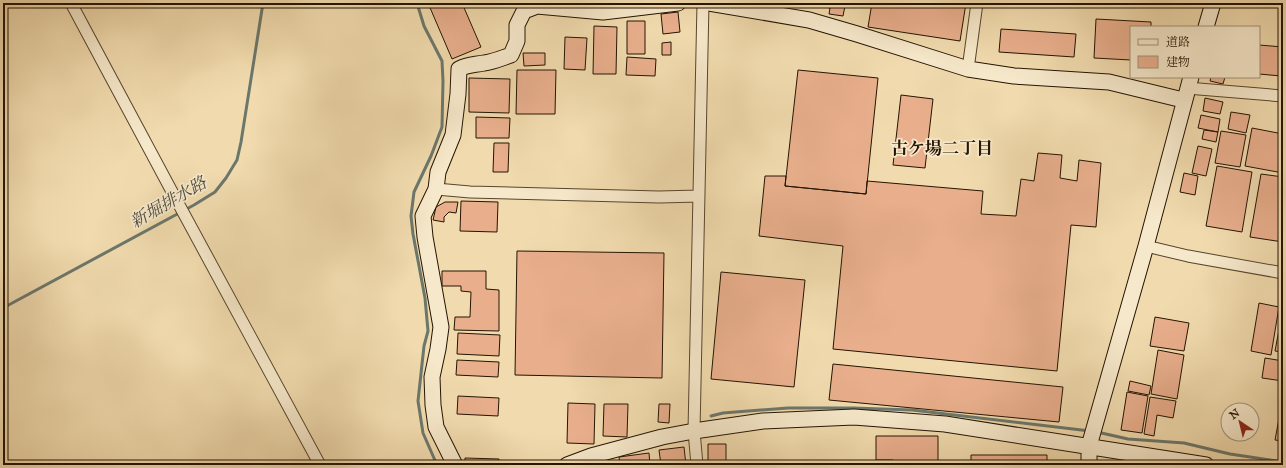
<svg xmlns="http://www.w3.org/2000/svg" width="1286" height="468" font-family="'IM FELL Great Primer','Noto Serif JP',serif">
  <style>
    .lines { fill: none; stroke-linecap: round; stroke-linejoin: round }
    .stream { stroke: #6c776c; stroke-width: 3 }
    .building { fill: #e9af8d; stroke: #241402 }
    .street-casing { stroke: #57462d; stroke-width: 13 }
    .secondary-casing { stroke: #241402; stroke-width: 17 }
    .street { stroke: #f6e8ca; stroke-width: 11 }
    .secondary { stroke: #f6e8ca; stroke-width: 15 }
    .labels { text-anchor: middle; stroke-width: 3.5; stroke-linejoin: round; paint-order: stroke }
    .neighbourhood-label { font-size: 17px; font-weight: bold; fill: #241402; stroke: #f6e8ca }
    .water-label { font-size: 17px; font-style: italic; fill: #4e4e40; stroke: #f6e8ca }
  </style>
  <rect width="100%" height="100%" fill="#f1dbae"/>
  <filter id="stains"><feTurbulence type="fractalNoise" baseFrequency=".005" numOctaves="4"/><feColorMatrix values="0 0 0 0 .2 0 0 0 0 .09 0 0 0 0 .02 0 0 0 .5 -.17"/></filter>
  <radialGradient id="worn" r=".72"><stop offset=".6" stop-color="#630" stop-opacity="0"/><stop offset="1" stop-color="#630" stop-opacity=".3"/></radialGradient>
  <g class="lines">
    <path class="stream" d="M 417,3 L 424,26 L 442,61 L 443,81 L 442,127 L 431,156 L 414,192 L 411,216 L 413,234 L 425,298 L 428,331 L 424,346 L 418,401 L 423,433 L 437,465
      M 3,308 L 194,205 L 215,192 L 226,178 L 237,160 L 241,142 L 263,3
      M 711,416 L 723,413 L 788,408 L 854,408 L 912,410 L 1090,431
      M 1097,432 L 1128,439 L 1184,443 L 1230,454 L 1283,462"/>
  </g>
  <path class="building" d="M 428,3 L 462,3 L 481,47 L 452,59 Z
    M 820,3 L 856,3 L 855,7 L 845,6 L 843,16 L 829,14 L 830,8 L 819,6 Z
    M 872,3 L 966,3 L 960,41 L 868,27 Z
    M 1111,3 L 1153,3 L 1153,6 Z
    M 678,12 L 680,32 L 663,34 L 661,14 Z
    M 1096,19 L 1151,22 L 1151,27 L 1131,27 L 1131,60 L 1094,58 Z
    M 627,21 L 645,21 L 645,54 L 627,54 Z
    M 594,26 L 617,27 L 616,74 L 593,74 Z
    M 1001,29 L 1076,34 L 1074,57 L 999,52 Z
    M 565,37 L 587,38 L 585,70 L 564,69 Z
    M 671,42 L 671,55 L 662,55 L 662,43 Z
    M 1259,45 L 1283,47 L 1281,76 L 1259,74 Z
    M 523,53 L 545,53 L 545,65 L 524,66 Z
    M 627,57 L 656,59 L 655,76 L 626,75 Z
    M 517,70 L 556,70 L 555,114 L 516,114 Z
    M 798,70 L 878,78 L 866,194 L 785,186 Z
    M 1211,77 L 1225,77 L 1223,84 L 1210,81 Z
    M 469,78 L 510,79 L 509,113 L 469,112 Z
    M 901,95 L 933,99 L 925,168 L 893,165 Z
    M 1205,98 L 1223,102 L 1220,114 L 1203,111 Z
    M 1231,112 L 1250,115 L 1246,133 L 1228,129 Z
    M 1201,115 L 1220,119 L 1218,132 L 1198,128 Z
    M 476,117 L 510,118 L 509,138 L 476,138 Z
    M 1252,128 L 1283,134 L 1283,173 L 1245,166 Z
    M 1204,130 L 1218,132 L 1216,142 L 1202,139 Z
    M 1221,131 L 1246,135 L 1240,167 L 1215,163 Z
    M 494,143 L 509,143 L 508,172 L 493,172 Z
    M 1198,146 L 1212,149 L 1206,176 L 1192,173 Z
    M 1038,153 L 1062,155 L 1060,178 L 1077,181 L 1079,160 L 1101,163 L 1096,227 L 1071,225 L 1057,371 L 833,349 L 843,246 L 759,236 L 765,176 L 786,176 L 785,186 L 866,194 L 867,181 L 983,191 L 981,214 L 1016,216 L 1021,179 L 1034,181 Z
    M 1217,166 L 1252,172 L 1242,232 L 1206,226 Z
    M 1184,173 L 1198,176 L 1195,195 L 1180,192 Z
    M 1261,174 L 1283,177 L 1283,242 L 1250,237 Z
    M 461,201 L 498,202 L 497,232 L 460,231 Z
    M 445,202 L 458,202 L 456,213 L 449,212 L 444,217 L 444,222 L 433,220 L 436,207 Z
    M 517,251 L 664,253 L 662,378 L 515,375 Z
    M 442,271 L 486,271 L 486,289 L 499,290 L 499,331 L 454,330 L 455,317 L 470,317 L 471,292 L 461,291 L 461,286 L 442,286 Z
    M 721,272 L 805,280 L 794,387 L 711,379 Z
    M 1259,303 L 1279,307 L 1271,355 L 1251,351 Z
    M 1283,308 L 1283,352 L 1275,351 Z
    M 1155,317 L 1189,323 L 1184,351 L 1150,346 Z
    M 458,333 L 500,335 L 499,356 L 457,354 Z
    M 1158,350 L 1184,355 L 1177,399 L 1151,394 Z
    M 1265,358 L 1283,361 L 1283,381 L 1262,378 Z
    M 457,360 L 499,362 L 498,377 L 456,375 Z
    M 833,364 L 1063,387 L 1059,422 L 829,400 Z
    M 1130,381 L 1151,386 L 1149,395 L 1128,391 Z
    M 1127,392 L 1148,396 L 1142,433 L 1121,430 Z
    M 458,396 L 499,398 L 498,416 L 457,414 Z
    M 1150,397 L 1176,401 L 1173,418 L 1157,415 L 1154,436 L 1144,434 Z
    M 1283,397 L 1283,441 L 1275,440 Z
    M 568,403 L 595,404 L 594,444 L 567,443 Z
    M 604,404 L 628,404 L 627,437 L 603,436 Z
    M 659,404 L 670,404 L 669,423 L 658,422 Z
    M 876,436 L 938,436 L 938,465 L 893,465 L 893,460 L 876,460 Z
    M 708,444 L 726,444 L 726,465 L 708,465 Z
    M 684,447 L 686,465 L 661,465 L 659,450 Z
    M 649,453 L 650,465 L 620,465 L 619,457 Z
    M 971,455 L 1047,455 L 1047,465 L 971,465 Z
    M 465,458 L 499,459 L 499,465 L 465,465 Z
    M 1058,462 L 1076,462 L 1076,465 L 1057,465 Z"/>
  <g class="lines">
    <g class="street-casing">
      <path id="street" d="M 71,3 L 177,201 L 320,465
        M 968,69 L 977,3
        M 1187,88 L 1283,96
        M 436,189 L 470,192 L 659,197 L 699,196
        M 1146,246 L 1188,256 L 1283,273
        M 697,465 L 694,431 L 703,3"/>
    </g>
    <g class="secondary-casing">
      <path id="secondary" d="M 709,3 L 809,20 L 857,34 L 968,69 L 1014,76 L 1109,82 L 1183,100
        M 1206,27 L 1213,3
        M 455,465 L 436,427 L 433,405 L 432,377 L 438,349 L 441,327 L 425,237 L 423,216 L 436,189 L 438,172 L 453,135 L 458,94 L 459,69 C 468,64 473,65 484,63 C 493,62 502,58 511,55 L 517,41 L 517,25 L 524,11 L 537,6 L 603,12 L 678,3
        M 567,465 L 591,456 L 662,437 L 694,431 L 763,421 L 854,417 L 945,424 L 1206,465
        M 1089,465 L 1089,446 L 1146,246 L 1191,77"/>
    </g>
    <use href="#street" class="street"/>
    <use href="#secondary" class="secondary"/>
  </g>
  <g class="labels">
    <g class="neighbourhood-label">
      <text x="942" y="154">古ケ場二丁目</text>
    </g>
    <g class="water-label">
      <text transform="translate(168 202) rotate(-30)" y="6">新堀排水路</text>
    </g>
  </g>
  <rect width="1286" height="468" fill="none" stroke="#f1dbae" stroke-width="16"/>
  <rect x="4" y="4" width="1278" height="460" fill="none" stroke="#241402" stroke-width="2"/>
  <rect x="8" y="8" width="1270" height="452" fill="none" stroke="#241402"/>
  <rect x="1130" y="26" width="130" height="52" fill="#f6e8ca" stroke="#a2937a"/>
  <rect x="1138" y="39" width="20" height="6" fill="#f6e8ca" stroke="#a2937a"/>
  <text x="1166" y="46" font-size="12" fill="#241402">道路</text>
  <rect x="1138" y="56" width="20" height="12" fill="#e9af8d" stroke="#a2937a"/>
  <text x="1166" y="66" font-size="12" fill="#241402">建物</text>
  <g transform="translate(1240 422) rotate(325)"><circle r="19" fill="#f6e8ca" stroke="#a2937a"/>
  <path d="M0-3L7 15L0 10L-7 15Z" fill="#8f2418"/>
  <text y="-6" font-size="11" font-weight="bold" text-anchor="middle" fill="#241402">N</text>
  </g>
  <rect width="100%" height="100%" filter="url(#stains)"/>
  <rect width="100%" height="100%" fill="url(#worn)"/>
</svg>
